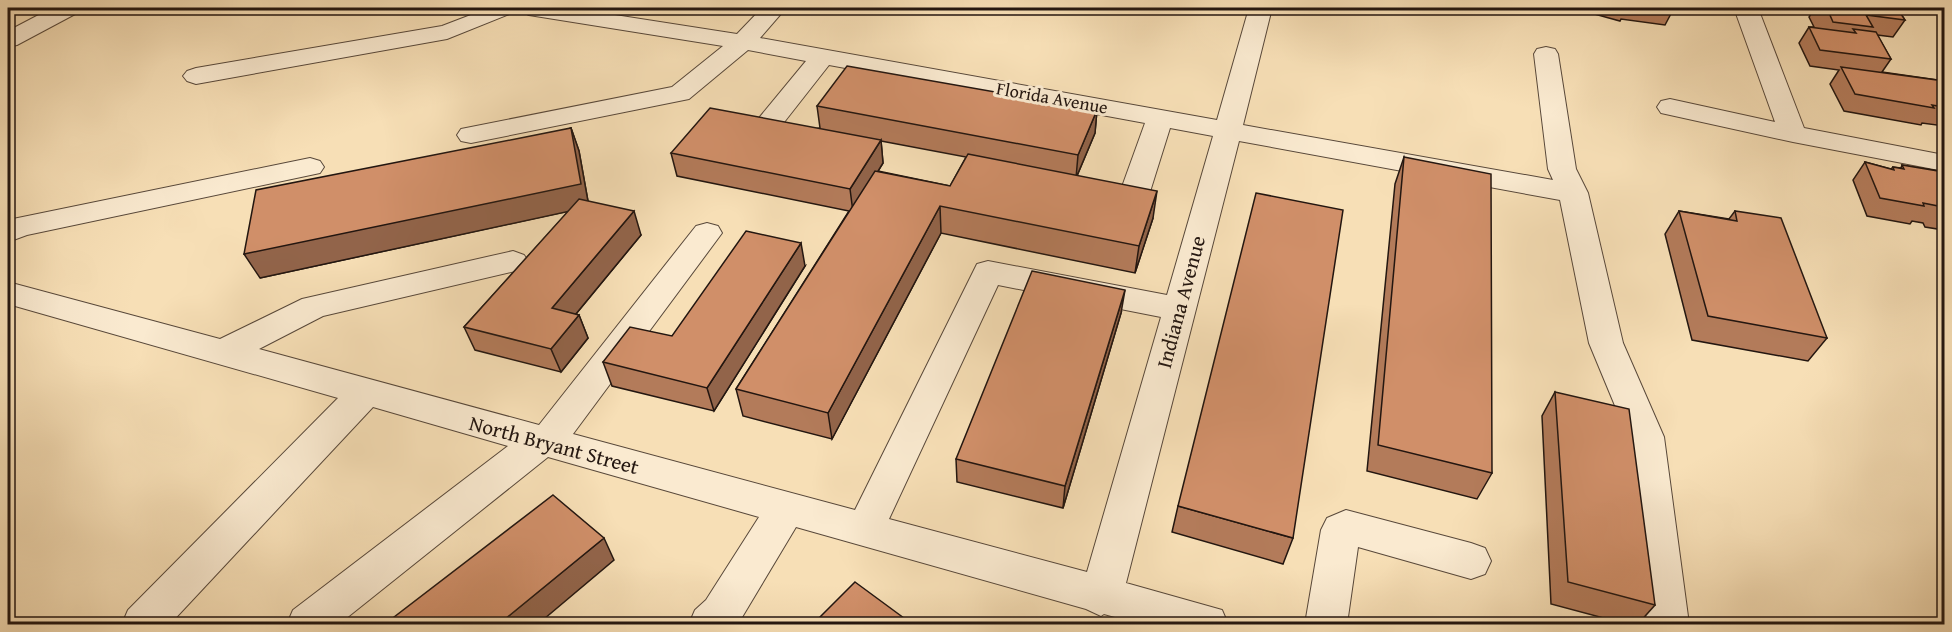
<svg xmlns="http://www.w3.org/2000/svg" width="1952" height="632" font-family="'Gentium Book Plus',serif">
  <style>
    .lines { fill: none; stroke-linecap: round; stroke-linejoin: round }
    .minor-casing { stroke: #58483a; stroke-width: 2 }
    .minor { fill: #faead0; fill-rule: evenodd }
    .wall { fill: #b37b5a; stroke: #231610; stroke-width: 1.5; fill-rule: evenodd }
    .shaded-wall { fill: #92644a; stroke: #231610; stroke-width: 1.5 }
    .building { fill: #d08f69; stroke: #231610; stroke-width: 1.5 }
    .labels { text-anchor: middle; stroke-width: 6; stroke-linejoin: round; paint-order: stroke }
    .far-street-label { font-size: 18px; fill: #231610; stroke: #faead0 }
    .street-label { font-size: 21px; fill: #231610; stroke: #faead0 }
  </style>
  <rect width="100%" height="100%" fill="#f7dfb6"/>
  <filter id="stains"><feTurbulence type="fractalNoise" baseFrequency=".00333" numOctaves="4"/><feColorMatrix values="0 0 0 0 .2 0 0 0 0 .09 0 0 0 0 .02 0 0 0 .5 -.17"/></filter>
  <radialGradient id="worn" r=".72"><stop offset=".6" stop-color="#630" stop-opacity="0"/><stop offset="1" stop-color="#630" stop-opacity=".3"/></radialGradient>
  <g class="lines">
    <g class="minor-casing">
      <path id="minor" d="M 52,8 L 81,8 L 77,13 L 17,45 L 8,47 L 8,31 Z
        M 489,8 L 570,8 L 737,34 L 762,8 L 786,8 L 760,38 L 1217,120 L 1249,8 L 1272,8 L 1243,125 L 1553,180 L 1548,169 L 1534,54 L 1537,49 L 1546,47 L 1555,49 L 1558,54 L 1576,169 L 1588,193 L 1623,343 L 1664,437 L 1689,624 L 1647,624 L 1628,437 L 1589,343 L 1560,200 L 1239,141 L 1126,583 L 1222,610 L 1228,624 L 1140,624 L 1104,614 L 1101,616 L 1086,609 L 796,527 L 738,624 L 689,624 L 695,610 L 706,600 L 759,517 L 548,457 L 339,624 L 287,624 L 293,610 L 508,446 L 373,407 L 170,624 L 122,624 L 128,610 L 338,398 L 8,304 L 8,282 L 220,339 L 302,299 L 513,251 L 524,255 L 529,262 L 524,269 L 323,316 L 259,349 L 539,425 L 696,226 L 707,223 L 718,226 L 722,233 L 573,434 L 855,510 L 977,264 L 988,261 L 1167,295 L 1213,136 L 1170,128 L 1149,195 L 1144,201 L 1134,204 L 1124,201 L 1119,195 L 1145,123 L 829,65 L 778,130 L 768,132 L 758,130 L 754,124 L 806,61 L 748,50 L 689,99 L 471,143 L 461,141 L 457,135 L 461,129 L 672,87 L 723,46 L 529,15 L 519,10 L 447,39 L 196,84 L 187,81 L 183,76 L 187,71 L 196,68 L 442,26 ZM 998,285 L 1161,317 L 1087,572 L 889,519 Z
        M 1734,8 L 1758,8 L 1804,128 L 1944,155 L 1944,171 L 1793,142 L 1661,113 L 1657,107 L 1661,101 L 1670,99 L 1775,122 Z
        M 310,158 L 320,161 L 324,167 L 320,173 L 27,235 L 8,242 L 8,220 Z
        M 1346,510 L 1471,543 L 1485,548 L 1491,561 L 1485,574 L 1471,579 L 1358,547 L 1347,624 L 1305,624 L 1321,530 L 1327,518 Z"/>
    </g>
    <use href="#minor" class="minor"/>
  </g>
  <path class="wall" d="M 1592,8 L 1674,8 L 1665,25 L 1621,19 L 1620,21 L 1594,14 Z
    M 1815,8 L 1897,8 L 1905,20 L 1893,37 L 1877,35 L 1891,59 L 1882,72 L 1944,81 L 1944,126 L 1922,123 L 1921,125 L 1844,111 L 1830,84 L 1839,70 L 1810,66 L 1799,43 L 1809,27 L 1814,27 L 1809,17 Z
    M 817,106 L 1097,110 L 1095,133 L 1077,176 L 1153,218 L 1135,273 L 941,233 L 832,439 L 743,416 L 736,389 L 849,211 L 677,176 L 671,153 L 820,128 ZM 881,141 L 966,157 L 950,186 L 878,171 L 883,163 Z
    M 571,128 L 579,151 L 588,201 L 641,235 L 576,314 L 579,315 L 588,338 L 561,372 L 475,350 L 464,327 L 569,211 L 260,278 Z
    M 1404,157 L 1492,473 L 1477,499 L 1367,471 L 1395,184 Z
    M 1865,162 L 1891,169 L 1893,167 L 1901,168 L 1902,165 L 1944,172 L 1944,230 L 1925,227 L 1923,223 L 1912,221 L 1910,224 L 1867,216 L 1853,180 Z
    M 1679,211 L 1729,219 L 1735,211 L 1827,338 L 1808,361 L 1692,340 L 1665,234 Z
    M 805,266 L 714,411 L 612,386 L 603,362 L 672,336 Z
    M 1121,313 L 1063,508 L 957,482 L 956,459 Z
    M 1555,392 L 1655,605 L 1638,624 L 1626,624 L 1551,604 L 1542,416 Z
    M 1178,506 L 1293,538 L 1283,564 L 1172,532 Z"/>
  <path class="shaded-wall" d="M 1097,110 L 1095,133 L 1076,178 L 1078,155 Z
    M 571,128 L 579,151 L 589,207 L 260,278 L 244,254 Z
    M 881,140 L 883,163 L 853,212 L 850,189 Z
    M 1157,191 L 1153,218 L 1135,273 L 1139,246 Z
    M 940,206 L 941,233 L 832,439 L 828,413 Z
    M 634,211 L 641,235 L 561,332 L 552,308 Z
    M 801,243 L 805,266 L 714,411 L 707,388 Z
    M 1125,290 L 1121,313 L 1063,508 L 1065,486 Z
    M 579,315 L 588,338 L 561,372 L 551,349 Z
    M 604,538 L 614,560 L 538,624 L 499,624 Z"/>
  <path class="building" d="M 1822,8 L 1897,8 L 1905,20 L 1866,15 L 1873,27 L 1833,22 L 1829,13 L 1824,12 Z
    M 1809,27 L 1856,33 L 1853,29 L 1876,32 L 1891,59 L 1820,50 Z
    M 847,66 L 1097,110 L 1078,155 L 817,106 Z
    M 1841,67 L 1944,81 L 1944,107 L 1932,105 L 1934,108 L 1855,94 Z
    M 710,108 L 881,140 L 850,189 L 671,153 Z
    M 571,128 L 581,184 L 244,254 L 256,190 Z
    M 968,154 L 1157,191 L 1139,246 L 940,206 L 828,413 L 736,389 L 875,171 L 950,186 Z
    M 1404,157 L 1491,174 L 1492,473 L 1378,445 Z
    M 1865,162 L 1894,170 L 1893,167 L 1904,169 L 1902,165 L 1944,172 L 1944,210 L 1940,209 L 1938,206 L 1923,203 L 1924,206 L 1880,198 Z
    M 1256,193 L 1343,210 L 1293,538 L 1178,506 Z
    M 579,199 L 634,211 L 552,308 L 579,315 L 551,349 L 464,327 Z
    M 1679,211 L 1737,221 L 1735,211 L 1781,218 L 1827,338 L 1708,316 Z
    M 746,231 L 801,243 L 707,388 L 603,362 L 630,327 L 672,336 Z
    M 1032,271 L 1125,290 L 1065,486 L 956,459 Z
    M 1555,392 L 1629,409 L 1655,605 L 1568,582 Z
    M 553,495 L 604,538 L 499,624 L 385,624 Z
    M 855,582 L 912,624 L 813,624 Z"/>
  <g class="labels">
    <g class="far-street-label">
      <text transform="translate(1052 98) rotate(10)" y="6">Florida Avenue</text>
    </g>
    <g class="street-label">
      <text transform="translate(1181 302) rotate(-75)" y="7">Indiana Avenue</text>
      <text transform="translate(554 445) rotate(15)" y="7">North Bryant Street</text>
    </g>
  </g>
  <rect width="1952" height="632" fill="none" stroke="#f7dfb6" stroke-width="30"/>
  <rect x="9" y="9" width="1934" height="614" fill="none" stroke="#231610" stroke-width="3"/>
  <rect x="15" y="15" width="1922" height="602" fill="none" stroke="#231610" stroke-width="1.5"/>
  <rect width="100%" height="100%" filter="url(#stains)"/>
  <rect width="100%" height="100%" fill="url(#worn)"/>
</svg>
